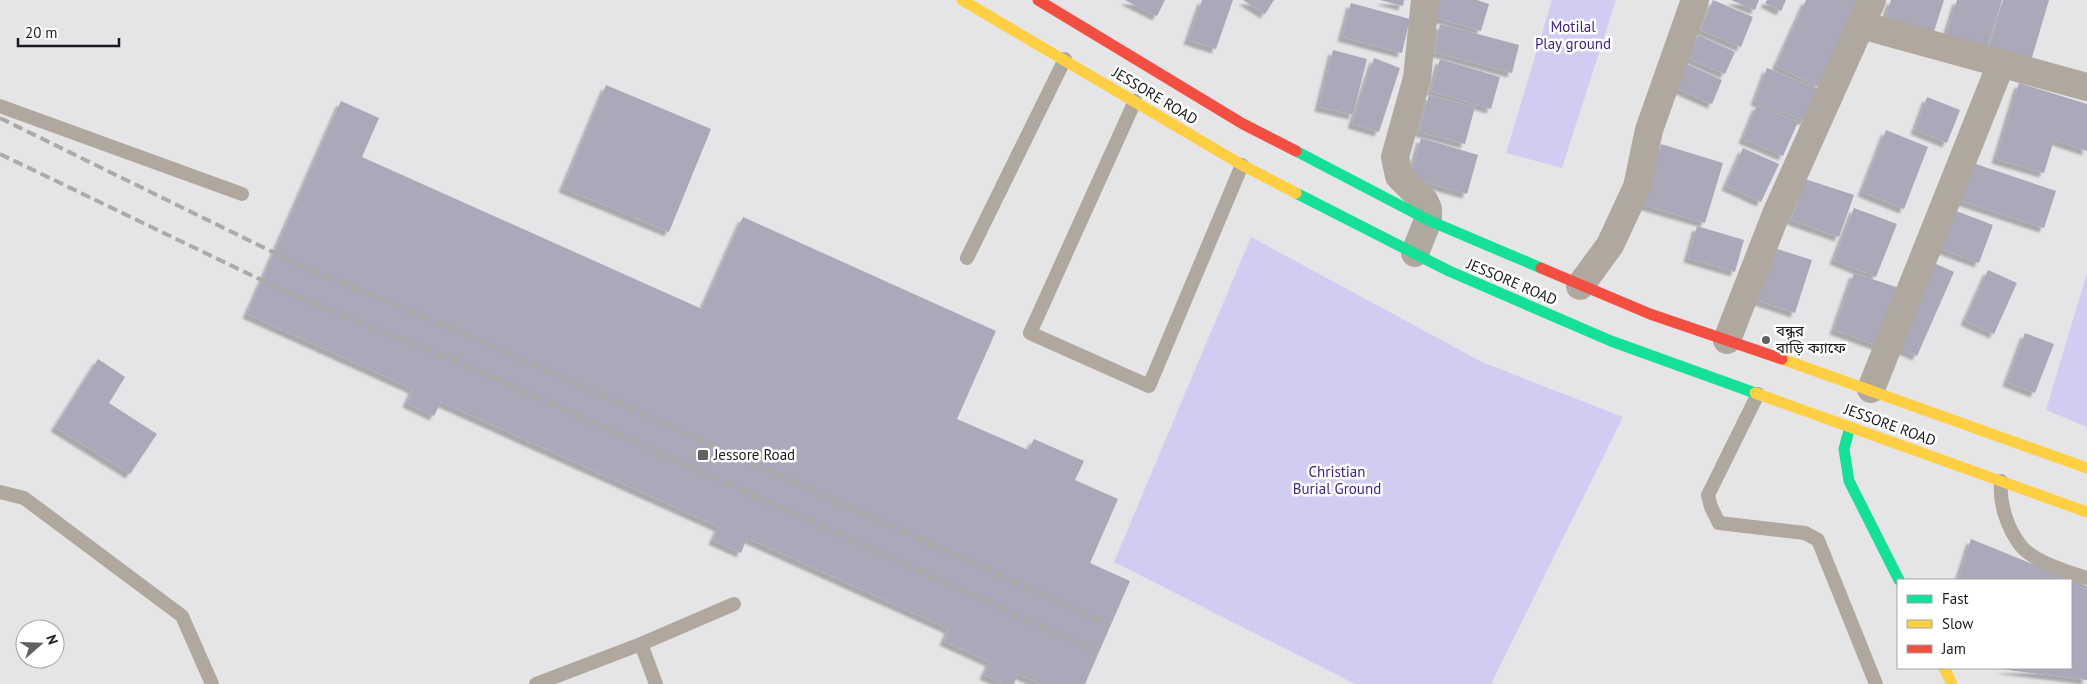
<svg xmlns="http://www.w3.org/2000/svg" width="2087" height="684" font-family="'PT Sans','Noto Sans Bengali',sans-serif">
  <style>
    .green { fill: #d1ccf2 }
    .building { fill: #aba8b9; filter: url(#shadow) }
    .lines { fill: none; stroke-linecap: round; stroke-linejoin: round }
    .lane { stroke: #b0a89f; stroke-width: 14 }
    .street { stroke: #b0a89f; stroke-width: 28 }
    .fast { stroke: #16e098; stroke-width: 11 }
    .slow { stroke: #ffcf43; stroke-width: 11 }
    .jam { stroke: #f24e42; stroke-width: 11 }
    .rail { stroke: #adaaa7; stroke-width: 4; stroke-dasharray: 10 5; stroke-linecap: butt }
    .poi-dot { fill: #616163; stroke: #fff; stroke-width: 2 }
    .labels { text-anchor: middle; stroke-width: 5; stroke-linejoin: round; paint-order: stroke }
    .park-label { font-size: 15px; fill: #402284; stroke: #fff }
    .street-label { font-size: 15px; fill: #1a1a1c; stroke: #fff }
    .poi-label { font-size: 15px; fill: #1a1a1c; stroke: #fff; text-anchor: start }
  </style>
  <defs>
    <filter id="shadow"><feDropShadow dx="-4.5" dy="4.5" stdDeviation="1" flood-color="#0004"/></filter>
  </defs>
  <rect width="100%" height="100%" fill="#e5e5e8"/>
  <path class="green" d="M 1552,0 L 1616,0 L 1562,168 L 1506,153 Z
    M 1251,237 L 1482,362 L 1623,417 L 1491,684 L 1355,684 L 1114,562 Z
    M 2087,273 L 2087,427 L 2046,410 Z"/>
  <path class="building" d="M 1125,0 L 1165,0 L 1157,16 Z
    M 1202,0 L 1233,0 L 1216,49 L 1188,40 Z
    M 1243,0 L 1274,0 L 1265,14 Z
    M 1380,0 L 1404,0 L 1403,6 Z
    M 1435,0 L 1477,0 L 1489,4 L 1481,31 L 1431,16 Z
    M 1713,0 L 1753,17 L 1741,47 L 1700,30 Z
    M 1731,0 L 1759,0 L 1755,10 Z
    M 1767,0 L 1786,0 L 1781,11 L 1765,3 Z
    M 1806,0 L 1860,0 L 1819,87 L 1776,66 Z
    M 1891,0 L 1944,0 L 1931,41 L 1883,26 Z
    M 1957,0 L 2002,0 L 1984,58 L 1943,45 Z
    M 2003,0 L 2049,0 L 2031,61 L 1989,48 Z
    M 1351,3 L 1410,19 L 1402,53 L 1342,37 Z
    M 1440,24 L 1519,45 L 1512,73 L 1434,52 Z
    M 1698,35 L 1735,52 L 1725,74 L 1688,58 Z
    M 1333,50 L 1367,59 L 1353,115 L 1319,107 Z
    M 1374,58 L 1400,68 L 1379,132 L 1352,124 Z
    M 1440,59 L 1500,77 L 1491,109 L 1431,91 Z
    M 1687,64 L 1722,80 L 1712,104 L 1676,88 Z
    M 1767,68 L 1818,89 L 1805,121 L 1755,101 Z
    M 2019,83 L 2087,104 L 2087,151 L 2054,140 L 2044,173 L 1996,159 Z
    M 606,85 L 711,129 L 669,232 L 563,188 Z
    M 1429,95 L 1475,107 L 1465,144 L 1419,132 Z
    M 1927,97 L 1960,110 L 1947,143 L 1915,130 Z
    M 341,101 L 379,118 L 362,157 L 702,309 L 743,217 L 996,331 L 957,419 L 1028,450 L 1034,439 L 1084,461 L 1075,480 L 1118,499 L 1090,563 L 1130,581 L 1085,684 L 1040,684 L 1018,674 L 1014,684 L 1004,684 L 984,675 L 990,662 L 944,641 L 949,629 L 747,538 L 741,553 L 713,540 L 719,527 L 441,402 L 434,416 L 407,403 L 413,389 L 247,314 Z
    M 1757,105 L 1798,122 L 1783,156 L 1743,139 Z
    M 1886,130 L 1928,147 L 1904,209 L 1862,192 Z
    M 1421,138 L 1478,155 L 1467,194 L 1410,178 Z
    M 1661,144 L 1723,163 L 1705,223 L 1643,205 Z
    M 1743,148 L 1779,164 L 1761,202 L 1726,186 Z
    M 1967,161 L 2056,191 L 2044,228 L 1956,199 Z
    M 1805,179 L 1854,195 L 1839,237 L 1791,220 Z
    M 1854,208 L 1897,224 L 1876,277 L 1834,260 Z
    M 1951,209 L 1993,225 L 1979,263 L 1936,247 Z
    M 1697,226 L 1744,240 L 1735,272 L 1688,258 Z
    M 1771,247 L 1812,260 L 1795,313 L 1753,299 Z
    M 1932,262 L 1954,272 L 1917,356 L 1894,346 Z
    M 1988,270 L 2017,283 L 1994,334 L 1965,321 Z
    M 1854,273 L 1899,288 L 1879,346 L 1834,330 Z
    M 2025,333 L 2054,344 L 2035,393 L 2007,382 Z
    M 98,359 L 125,377 L 109,403 L 157,434 L 130,474 L 55,427 Z
    M 1971,539 L 2087,586 L 2087,680 L 2000,669 L 2071,668 L 2071,580 L 1958,580 Z"/>
  <g class="lines">
    <path class="lane" d="M 1135,101 L 1030,333 L 1149,386 L 1242,165
      M 0,106 L 242,194
      M 967,258 L 1065,59
      M 1758,394 L 1708,495 L 1711,507 L 1719,523 L 1805,533 L 1818,540 L 1876,684
      M 2001,481 C 1999,503 2007,528 2021,546 C 2033,561 2069,573 2087,578
      M 0,492 L 24,498 L 182,616 L 212,684
      M 641,644 L 656,684
      M 536,684 L 641,644 L 734,604"/>
    <path class="street" d="M 1861,25 L 2087,87
      M 1415,253 L 1428,220 L 1428,209 L 1425,202 L 1399,176 L 1395,157 L 1417,78 L 1425,0
      M 1580,286 L 1610,245 L 1637,187 L 1649,130 L 1695,0
      M 1727,340 L 1776,214 L 1872,0
      M 1871,389 L 2001,64"/>
    <path class="fast" d="M 1296,151 L 1428,220 L 1541,268
      M 1296,193 L 1449,271 L 1611,341 L 1755,393
      M 1850,427 L 1844,449 L 1849,481 L 1899,580"/>
    <path class="slow" d="M 962,0 L 1242,165 L 1296,193
      M 1782,359 L 2087,468
      M 1755,393 L 2087,512
      M 1944,668 L 1952,684"/>
    <path class="jam" d="M 1038,0 L 1243,124 L 1296,151
      M 1541,268 L 1650,314 L 1782,359"/>
    <path class="rail" d="M 0,118 L 295,263 L 495,347 L 1110,625
      M 0,154 L 282,290 L 477,370 L 1096,651"/>
  </g>
  <g class="poi-dot">
    <circle cx="1766" cy="340" r="5"/>
    <rect x="697" y="449" width="12" height="12" rx="2.5"/>
  </g>
  <g class="labels">
    <g class="park-label">
      <text x="1573" y="32">Motilal<tspan x="1573" dy="17">Play ground</tspan></text>
      <text x="1337" y="477">Christian<tspan x="1337" dy="17">Burial Ground</tspan></text>
    </g>
    <g class="street-label">
      <text transform="translate(1155 96) rotate(31)" y="5">JESSORE ROAD</text>
      <text transform="translate(1512 282) rotate(23)" y="5">JESSORE ROAD</text>
      <text transform="translate(1890 425) rotate(20)" y="5">JESSORE ROAD</text>
    </g>
    <g class="poi-label">
      <text x="1776" y="336">বন্ধুর<tspan x="1776" dy="17">বাড়ি ক্যাফে</tspan></text>
      <text x="714" y="460">Jessore Road</text>
    </g>
  </g>
  <rect x="1897" y="579" width="175" height="90" fill="#ffffff" stroke="#a3a3a4"/>
  <rect x="1907" y="595" width="25" height="8" fill="#16e098" stroke="#a3a3a4"/>
  <text x="1942" y="604" font-size="15" fill="#1a1a1c">Fast</text>
  <rect x="1907" y="620" width="25" height="8" fill="#ffcf43" stroke="#a3a3a4"/>
  <text x="1942" y="629" font-size="15" fill="#1a1a1c">Slow</text>
  <rect x="1907" y="645" width="25" height="8" fill="#f24e42" stroke="#a3a3a4"/>
  <text x="1942" y="654" font-size="15" fill="#1a1a1c">Jam</text>
  <g transform="translate(40 644) rotate(70)"><circle r="24" fill="#ffffff" stroke="#a3a3a4"/>
  <path d="M0-4L9 19L0 12L-9 19Z" fill="#616163"/>
  <text y="-8" font-size="14" font-weight="bold" text-anchor="middle" fill="#1a1a1c">N</text>
  </g>
  <path d="M18 38v8h101v-8" fill="none" stroke="#1a1a1c" stroke-width="2.5"/>
  <text x="25" y="38" font-size="15" fill="#1a1a1c" stroke="#ffffff" stroke-width="4" paint-order="stroke">20 m</text>
</svg>
